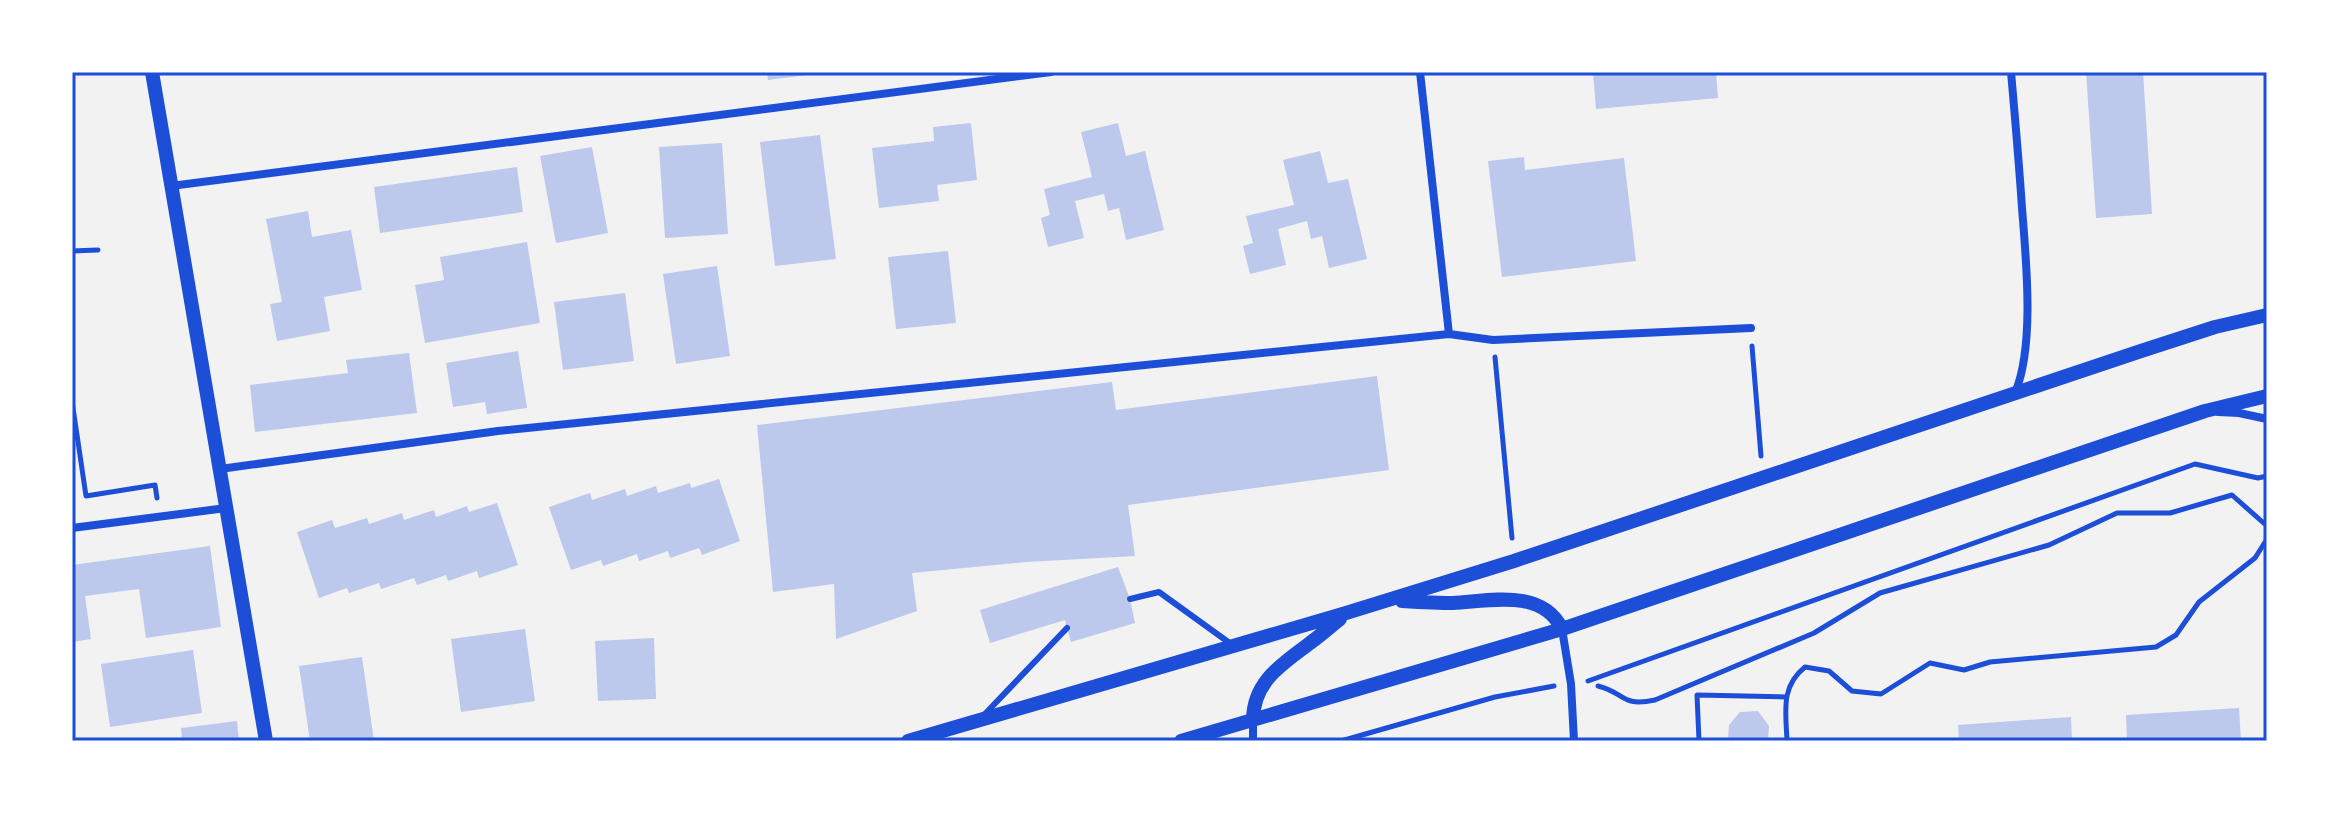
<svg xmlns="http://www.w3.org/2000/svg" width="2339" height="813" font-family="Arial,sans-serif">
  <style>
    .building { fill: #bdc9ec }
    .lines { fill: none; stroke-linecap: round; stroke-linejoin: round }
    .path { stroke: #1d4ed8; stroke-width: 5 }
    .service { stroke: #1d4ed8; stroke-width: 6 }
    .minor { stroke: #1d4ed8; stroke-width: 8 }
    .tertiary { stroke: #1d4ed8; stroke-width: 14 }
    .neatline { fill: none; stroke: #1d4ed8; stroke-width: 3 }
  </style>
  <rect width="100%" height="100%" fill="#f2f2f2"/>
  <path class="building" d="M 767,72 L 815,72 L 815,74 L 768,80 Z
    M 1593,72 L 1716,72 L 1718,98 L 1596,109 Z
    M 2086,72 L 2143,72 L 2152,214 L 2096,218 Z
    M 971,123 L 977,180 L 937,185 L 939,201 L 879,208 L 872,148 L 934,141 L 933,127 Z
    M 1118,123 L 1126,156 L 1145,151 L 1164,230 L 1126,240 L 1119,208 L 1108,211 L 1104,194 L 1075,201 L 1084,238 L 1048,247 L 1041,218 L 1050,215 L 1044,189 L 1092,177 L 1081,132 Z
    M 820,135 L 836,259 L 775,266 L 760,142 Z
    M 722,143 L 728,234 L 665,238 L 659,147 Z
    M 592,147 L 608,233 L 556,243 L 540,156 Z
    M 1320,151 L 1328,183 L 1348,179 L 1367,259 L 1329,268 L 1322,236 L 1311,239 L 1307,221 L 1278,229 L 1286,265 L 1250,274 L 1243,246 L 1253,243 L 1246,216 L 1294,205 L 1283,160 Z
    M 1524,157 L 1525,170 L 1624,158 L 1636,261 L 1502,277 L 1488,161 Z
    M 517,167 L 523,212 L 380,233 L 374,187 Z
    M 308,211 L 312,237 L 351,230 L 362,290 L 324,297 L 330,331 L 277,341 L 270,304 L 282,302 L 266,219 Z
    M 527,242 L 540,323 L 425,343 L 415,285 L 444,280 L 440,257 Z
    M 948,251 L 956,323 L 896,329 L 888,257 Z
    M 717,266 L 730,356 L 676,364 L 663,274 Z
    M 625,293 L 634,361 L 563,370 L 554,302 Z
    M 518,351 L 527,408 L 487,414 L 485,402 L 453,407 L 446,363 Z
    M 409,353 L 417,413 L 255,432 L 250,385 L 348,373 L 346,360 Z
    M 1377,376 L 1389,470 L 1128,505 L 1135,556 L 1026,562 L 912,573 L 917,611 L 836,639 L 834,584 L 773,592 L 757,425 L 1112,382 L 1116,410 Z
    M 719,479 L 740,541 L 702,555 L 699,548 L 670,558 L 668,551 L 639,561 L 637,554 L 603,566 L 601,560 L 571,570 L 549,507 L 590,493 L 592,500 L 625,489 L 627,496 L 656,486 L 658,493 L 690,483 L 691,488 Z
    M 497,503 L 518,565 L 479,578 L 477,571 L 448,581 L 446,575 L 417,585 L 414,578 L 381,589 L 379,583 L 349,593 L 347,588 L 319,598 L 297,532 L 332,520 L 335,528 L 367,518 L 369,524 L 402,513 L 404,520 L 434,510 L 436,517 L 467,506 L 469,512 Z
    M 210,546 L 221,627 L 146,638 L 139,589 L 85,596 L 91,639 L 72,642 L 72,565 Z
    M 1118,567 L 1130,599 L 1135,623 L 1071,642 L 1065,620 L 990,643 L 980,610 Z
    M 525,629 L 535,701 L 461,712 L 451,639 Z
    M 654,638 L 656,699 L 598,701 L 595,641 Z
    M 193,650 L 202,713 L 110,727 L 101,664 Z
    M 362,657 L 374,741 L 310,741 L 299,666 Z
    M 2239,708 L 2241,741 L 2127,741 L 2126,715 Z
    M 1758,711 L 1769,726 L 1768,741 L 1728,741 L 1729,725 L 1740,712 Z
    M 2071,717 L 2072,741 L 1959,741 L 1958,725 Z
    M 237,721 L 239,741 L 182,741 L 181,728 Z"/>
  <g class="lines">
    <path class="path" d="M 72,251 L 98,250
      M 1752,346 L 1761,456
      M 1495,357 L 1512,538
      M 72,401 L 86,496 L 155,485 L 157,498
      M 1588,681 L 2195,464 L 2258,478 L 2267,476
      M 1598,686 C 1626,693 1620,707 1655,700 L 1814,633 L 1880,593 L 2049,545 L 2117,513 L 2170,513 L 2232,495 L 2267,526
      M 1341,741 L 1495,697 L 1554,686
      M 1699,741 L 1697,695 L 1786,697
      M 1787,741 C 1786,712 1780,687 1805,667 L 1829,671 L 1852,691 L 1881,694 L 1930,663 L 1964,670 L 1990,662 L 2156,647 L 2176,635 L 2199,602 L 2255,558 L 2267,539"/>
    <path class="service" d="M 1130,599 L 1159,592 L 1231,644
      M 984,715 L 1067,628"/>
    <path class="minor" d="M 1420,72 L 1449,334
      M 2011,72 C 2015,117 2019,163 2022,208 C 2026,259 2035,346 2015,393
      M 171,186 L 1051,72
      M 2218,412 L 2239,413 L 2267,419
      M 220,469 L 498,431 L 1449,334 L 1493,340 L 1751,328
      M 72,528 L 226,508
      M 1562,629 L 1571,684 L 1574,741
      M 1253,741 L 1253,719"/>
    <path class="tertiary" d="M 152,72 L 266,741
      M 1402,601 C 1419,602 1436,603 1453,603 C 1490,601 1542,588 1562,629
      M 1253,719 C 1254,680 1283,664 1310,643 C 1321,635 1330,627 1340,619
      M 908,741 L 1346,613 L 1514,561 L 2141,351 L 2215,327 L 2267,315
      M 1181,741 L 1562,629 L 2205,411 L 2267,396"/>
  </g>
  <rect width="2339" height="813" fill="none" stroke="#ffffff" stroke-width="148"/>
  <rect x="74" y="74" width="2191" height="665" class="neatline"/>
</svg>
